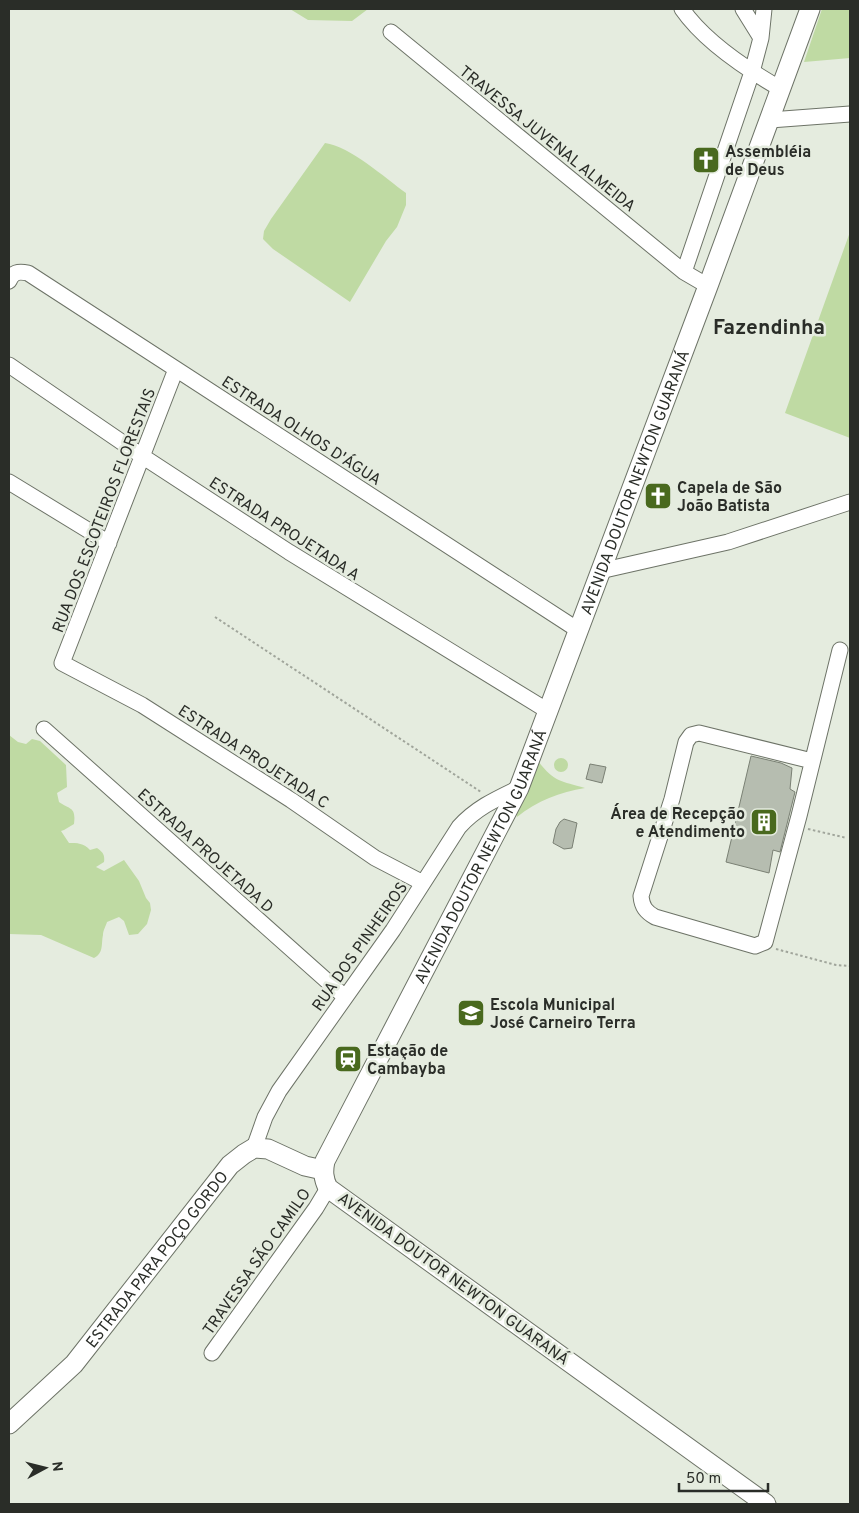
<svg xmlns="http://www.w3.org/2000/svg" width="859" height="1513" font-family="Overpass,sans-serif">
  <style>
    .green { fill: #bfdaa3 }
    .building { fill: #b6bdb0; stroke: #7a8074 }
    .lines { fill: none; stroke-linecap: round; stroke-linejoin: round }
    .minor-casing { stroke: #6d7367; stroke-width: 17 }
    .major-casing { stroke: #6d7367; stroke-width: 21 }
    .path { stroke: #a0a59b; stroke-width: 2; stroke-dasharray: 2.5 2.5; stroke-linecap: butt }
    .minor { stroke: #fff; stroke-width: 15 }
    .major { stroke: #fff; stroke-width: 19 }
    .labels { text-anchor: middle; stroke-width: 5; stroke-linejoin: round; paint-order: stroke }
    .street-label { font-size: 16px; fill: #2a2d28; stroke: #e5ecdf }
    .poi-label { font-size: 16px; font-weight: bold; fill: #2a2d28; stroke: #e5ecdf; text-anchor: start }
    .district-label { font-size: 21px; font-weight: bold; fill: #2a2d28; stroke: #e5ecdf }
  </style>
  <rect width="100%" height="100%" fill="#e5ecdf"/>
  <path class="green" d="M 290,9 L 368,9 L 352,21 L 308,20 Z
    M 822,9 L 850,9 L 850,58 L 804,62 Z
    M 325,143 C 350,146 385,178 406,193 L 406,205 L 397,227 L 386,241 L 350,302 L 273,249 L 263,239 L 264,231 L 271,219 Z
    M 850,232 L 850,438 L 785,413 Z
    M 9,735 L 18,742 L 26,744 L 32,739 L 40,741 L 66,765 L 67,787 L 57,793 L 59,802 C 71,810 76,807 74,824 L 64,830 L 61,831 L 69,843 C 77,843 84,843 90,850 L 97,848 C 103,852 105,855 104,862 L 96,867 L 104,871 L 124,860 L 139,881 L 146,898 L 150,903 L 151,910 L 147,924 L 138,934 L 129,935 L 124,921 L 119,917 L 107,922 C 106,926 103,930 103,935 C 101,944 104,953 94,958 L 41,935 L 9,934 Z
    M554 765a7 7 0 1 1 14 0a7 7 0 1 1-14 0Z
    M 538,761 C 554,782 561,781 585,788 C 560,792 537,801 517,817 L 516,814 Z"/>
  <path class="building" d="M 751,756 L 781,763 L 792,768 L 790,789 L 795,792 L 780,852 L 773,850 L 769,873 L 726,862 Z
    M 590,764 L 606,767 L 602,783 L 586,779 Z
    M 564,819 L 577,823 L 572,848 L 564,849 L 553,843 L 556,829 L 560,822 Z"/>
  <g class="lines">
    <g class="minor-casing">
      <path id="minor" d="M 682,9 C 705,42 746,69 781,89
        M 743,9 L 761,38
        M 391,32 L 684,272
        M 770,120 L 850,114
        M 9,281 C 13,272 18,271 28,273 L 578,630
        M 708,286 L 684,272 L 752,72 L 761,38 L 764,9
        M 9,365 L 142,456 L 289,552 L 548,711
        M 176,369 L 62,663 L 142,705 L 291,800 L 375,858 L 423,883
        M 9,482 L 109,543
        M 600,571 L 728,542 L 850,502
        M 44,729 L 345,997
        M 812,761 L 699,733 L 691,735 L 686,742 L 672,799 L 641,896 C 642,907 646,912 655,917 L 755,946 L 765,942 L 799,816 L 840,650
        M 254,1148 L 265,1117 L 279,1091 L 393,930 L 459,827 C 476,808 496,799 519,788
        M 212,1353 L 316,1208 L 328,1188"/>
    </g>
    <g class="major-casing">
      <g id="major">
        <path id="s1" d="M 9,1424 L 74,1364 L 230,1165 L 244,1154 L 254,1148 L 268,1149 L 305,1166 L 323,1170"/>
        <path id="s2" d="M 766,1504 L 328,1188 C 323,1178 323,1171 325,1161 L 519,788 L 708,286 L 810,9"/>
      </g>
    </g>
    <path class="path" d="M 215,617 L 481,792
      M 808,829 L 847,838
      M 776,949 L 836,965 L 850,966"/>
    <use href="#minor" class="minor"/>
    <use href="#major" class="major"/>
  </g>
  <defs>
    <g id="church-square" transform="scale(1.4375)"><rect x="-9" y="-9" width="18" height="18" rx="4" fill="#49691e" stroke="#e5ecdf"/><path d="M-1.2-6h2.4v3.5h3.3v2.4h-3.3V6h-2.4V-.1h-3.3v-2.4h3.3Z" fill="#fff"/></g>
    <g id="building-square" transform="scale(1.4375)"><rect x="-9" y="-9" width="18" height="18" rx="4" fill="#49691e" stroke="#e5ecdf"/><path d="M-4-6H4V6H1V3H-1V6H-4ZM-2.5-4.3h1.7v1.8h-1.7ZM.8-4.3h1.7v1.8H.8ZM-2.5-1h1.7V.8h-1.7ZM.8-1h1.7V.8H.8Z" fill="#fff"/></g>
    <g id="school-square" transform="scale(1.4375)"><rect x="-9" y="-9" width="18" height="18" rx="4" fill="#49691e" stroke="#e5ecdf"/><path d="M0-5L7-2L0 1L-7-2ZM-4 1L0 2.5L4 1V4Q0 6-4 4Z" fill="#fff"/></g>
    <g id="station-square" transform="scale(1.4375)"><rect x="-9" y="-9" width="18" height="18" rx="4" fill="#49691e" stroke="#e5ecdf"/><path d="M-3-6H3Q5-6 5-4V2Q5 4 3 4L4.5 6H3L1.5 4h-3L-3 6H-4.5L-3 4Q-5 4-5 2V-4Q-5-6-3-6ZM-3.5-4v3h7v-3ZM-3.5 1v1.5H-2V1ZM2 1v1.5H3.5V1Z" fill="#fff"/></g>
  </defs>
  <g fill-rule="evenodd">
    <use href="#church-square" x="706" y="160"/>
    <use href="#church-square" x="658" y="496"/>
    <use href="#building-square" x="764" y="822"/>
    <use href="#school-square" x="471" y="1013"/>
    <use href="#station-square" x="348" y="1059"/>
  </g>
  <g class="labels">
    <g class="street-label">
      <text transform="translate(548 138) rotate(39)" y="6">TRAVESSA JUVENAL ALMEIDA</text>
      <text transform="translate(302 430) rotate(33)" y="6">ESTRADA OLHOS D'ÁGUA</text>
      <text dy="6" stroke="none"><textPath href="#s2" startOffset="1315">AVENIDA DOUTOR NEWTON GUARANÁ</textPath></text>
      <text transform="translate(103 510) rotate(-69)" y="6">RUA DOS ESCOTEIROS FLORESTAIS</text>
      <text transform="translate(285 528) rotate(33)" y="6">ESTRADA PROJETADA A</text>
      <text transform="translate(254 756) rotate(33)" y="6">ESTRADA PROJETADA C</text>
      <text transform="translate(206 850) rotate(42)" y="6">ESTRADA PROJETADA D</text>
      <text dy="6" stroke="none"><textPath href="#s2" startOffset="910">AVENIDA DOUTOR NEWTON GUARANÁ</textPath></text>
      <text transform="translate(359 946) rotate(-55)" y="6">RUA DOS PINHEIROS</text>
      <text dy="6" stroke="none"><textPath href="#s1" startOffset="222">ESTRADA PARA POÇO GORDO</textPath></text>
      <text transform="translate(256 1261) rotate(-55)" y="6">TRAVESSA SÃO CAMILO</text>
      <text transform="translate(454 1278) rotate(36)" y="6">AVENIDA DOUTOR NEWTON GUARANÁ</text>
    </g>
    <g class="poi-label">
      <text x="725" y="157">Assembléia<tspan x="725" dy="18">de Deus</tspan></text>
      <text x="677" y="493">Capela de São<tspan x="677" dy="18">João Batista</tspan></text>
      <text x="745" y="819" text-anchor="end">Área de Recepção<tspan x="745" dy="18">e Atendimento</tspan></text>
      <text x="490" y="1010">Escola Municipal<tspan x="490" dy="18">José Carneiro Terra</tspan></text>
      <text x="367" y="1056">Estação de<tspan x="367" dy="18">Cambayba</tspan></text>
    </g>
    <g class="district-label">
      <text x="769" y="334">Fazendinha</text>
    </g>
  </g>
  <rect width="859" height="1513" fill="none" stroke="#2a2d28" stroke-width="20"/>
  <g transform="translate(45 1468) rotate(83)" stroke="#e5ecdf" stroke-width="4" paint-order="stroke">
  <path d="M0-4L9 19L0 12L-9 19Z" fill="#2a2d28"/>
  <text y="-8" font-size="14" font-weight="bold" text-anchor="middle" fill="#2a2d28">N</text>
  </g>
  <path d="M679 1483v8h89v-8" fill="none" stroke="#2a2d28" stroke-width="2.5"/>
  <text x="686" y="1483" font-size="15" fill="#2a2d28" stroke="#e5ecdf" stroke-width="4" paint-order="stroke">50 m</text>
</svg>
